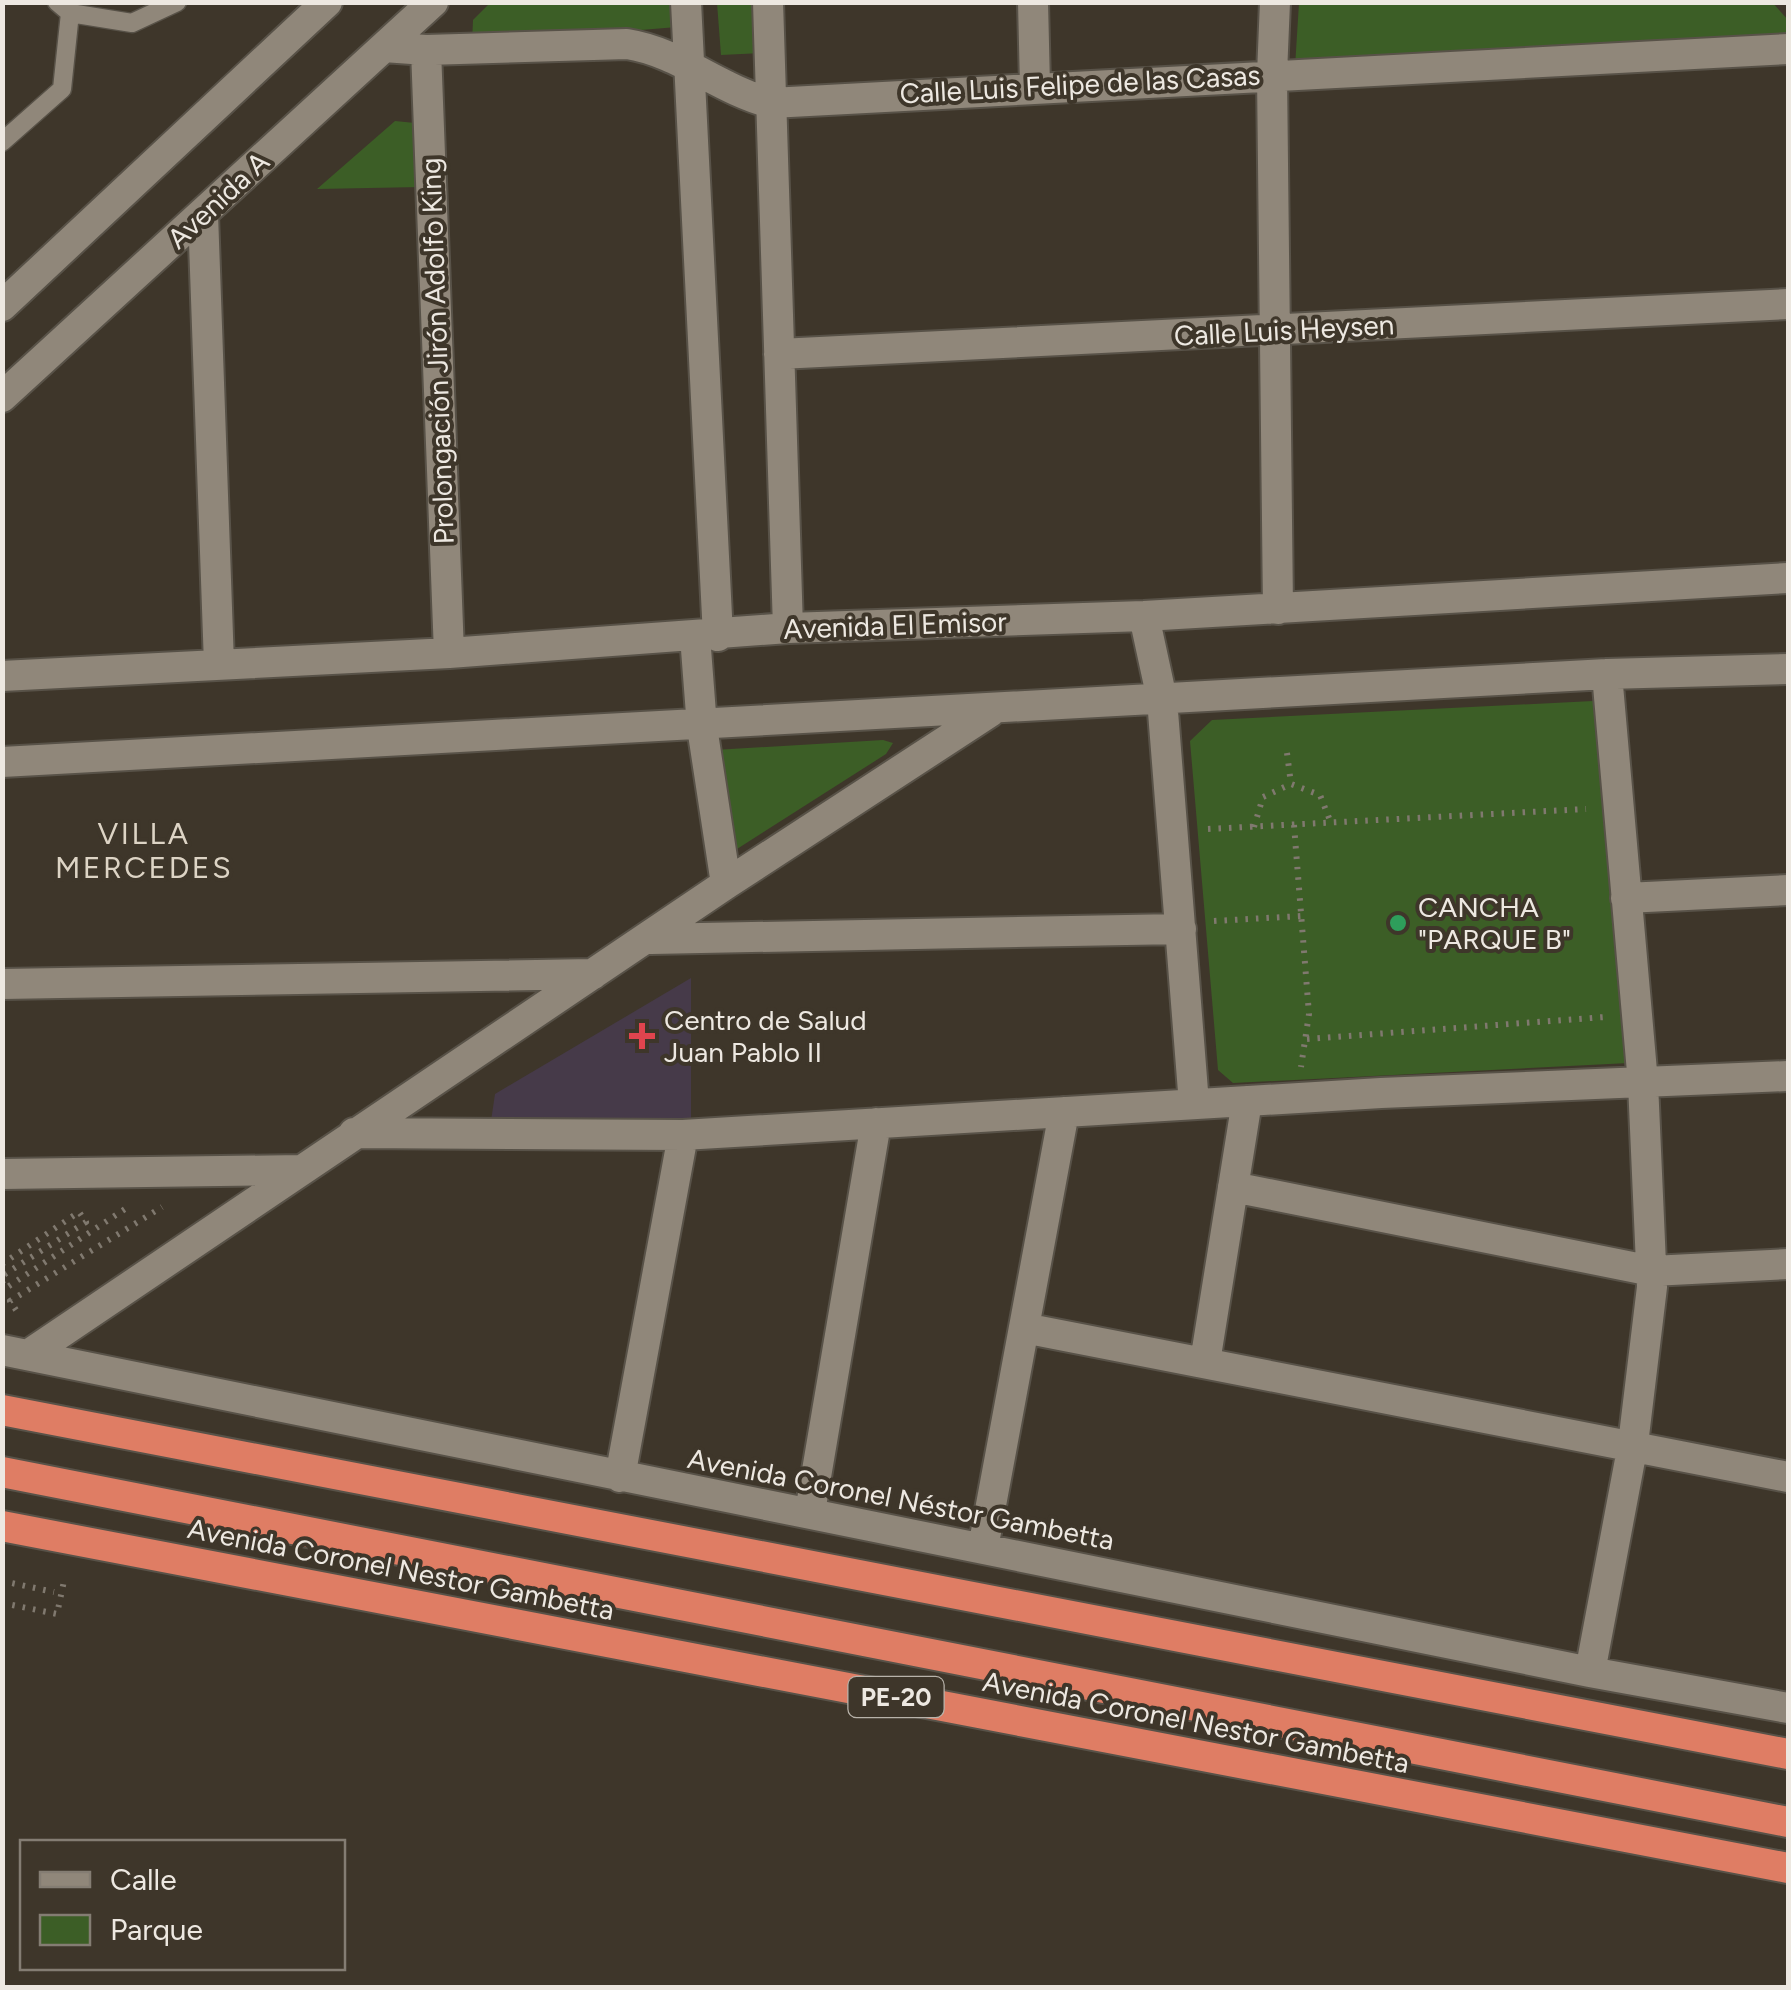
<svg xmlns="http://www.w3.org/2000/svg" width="1791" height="1990" font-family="Figtree,sans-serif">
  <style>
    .medical { fill: #463a49 }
    .green { fill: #3c5e26 }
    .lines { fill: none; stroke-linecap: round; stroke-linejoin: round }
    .lane-casing { stroke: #585248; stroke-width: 21 }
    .street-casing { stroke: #585248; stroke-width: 34 }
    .highway-casing { stroke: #585248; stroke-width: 34 }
    .path { stroke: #80796f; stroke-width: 6; stroke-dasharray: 2.5 8; stroke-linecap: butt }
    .lane { stroke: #90877a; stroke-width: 18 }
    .street { stroke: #90877a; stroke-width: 30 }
    .highway { stroke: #df7d64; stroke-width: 30 }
    .leisure-dot { fill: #2e9e5b; stroke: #3e362a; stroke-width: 4 }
    .health-dot { fill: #e0444e; stroke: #3e362a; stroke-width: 4 }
    .labels { text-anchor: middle; stroke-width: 8; stroke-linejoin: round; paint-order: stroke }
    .shield { fill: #3e362a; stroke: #b8b3aa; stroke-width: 2.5 }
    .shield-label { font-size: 25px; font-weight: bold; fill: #ede8e1 }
    .street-label { font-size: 28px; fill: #ede8e1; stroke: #3e362a }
    .poi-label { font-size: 28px; fill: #ede8e1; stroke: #3e362a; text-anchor: start }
    .neighbourhood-label { font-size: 30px; letter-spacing: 2.5px; fill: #ddd4c5; stroke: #3e362a }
  </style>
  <rect width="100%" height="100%" fill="#3e362a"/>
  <path class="medical" d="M 691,978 L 691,1123 L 491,1121 L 495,1094 Z"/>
  <path class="green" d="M 1772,2 L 1788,20 L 1788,41 L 1295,67 L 1299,3 Z
    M 490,3 L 675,3 L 677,27 L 472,44 L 473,20 Z
    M 717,3 L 759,3 L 762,53 L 721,55 Z
    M 395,121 L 415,123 L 421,187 L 317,189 Z
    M 1593,701 L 1608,715 L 1629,1063 L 1233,1083 L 1218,1070 L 1190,741 L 1212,720 Z
    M 883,740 L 893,743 L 886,754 L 737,849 L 727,843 L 714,750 Z"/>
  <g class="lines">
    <g class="lane-casing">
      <path id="lane" d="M 57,2 L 70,13 L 132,23 L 177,2
        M 2,142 L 62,89 L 70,13"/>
    </g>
    <g class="street-casing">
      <path id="street" d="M 686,2 L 718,636
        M 768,2 L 788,628
        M 1033,2 L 1035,86
        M 1275,2 L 1272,74 L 1278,609
        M 384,47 L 426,50 L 627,44 C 679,52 720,90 771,103 L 1788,49
        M 426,50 L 449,653
        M 203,214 L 219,664
        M 2,306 L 327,2
        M 779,354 L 1788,304
        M 2,397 L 433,2
        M 1144,616 L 1162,699 L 1194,1104
        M 695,636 L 702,727 L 726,884
        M 2,676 L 449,653 L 788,628 L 1144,616 L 1788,578
        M 2,762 L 1607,674 L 1788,669
        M 1626,898 L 1788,890
        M 651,939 L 1181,929
        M 2,984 L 593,974
        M 354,1133 L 683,1135 L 1381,1093 L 1788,1076
        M 2,1174 L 302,1170
        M 1233,1187 L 1652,1271 L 1788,1264
        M 1024,1328 L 1788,1477
        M 2,1350 L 1590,1672 L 1788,1708
        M 28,1355 L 726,884 L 990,712
        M 1205,1362 L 1247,1101
        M 620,1477 L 683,1135
        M 810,1512 L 876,1123
        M 983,1548 L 1064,1112
        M 1590,1672 L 1633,1444 L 1652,1287 L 1643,1083 L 1607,674"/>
    </g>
    <g class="highway-casing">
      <path id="highway" d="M 2,1410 L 1788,1754
        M 2,1472 L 1788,1822
        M 2,1526 L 1788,1868"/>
    </g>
    <path class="path" d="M 1287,753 L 1291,784
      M 1294,825 L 1309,1014 L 1301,1067
      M 1254,827 L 1263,797 L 1291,784 L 1320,795 L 1331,823
      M 1208,829 L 1586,809
      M 1214,921 L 1301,916
      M 1307,1039 L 1605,1017
      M 2,1264 L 79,1212 L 86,1222 L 2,1276
      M 2,1282 L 6,1288 L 125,1209
      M 16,1310 L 10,1301 L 162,1207
      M 2,1581 L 54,1592
      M 2,1603 L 57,1614 L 64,1581"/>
    <use href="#lane" class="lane"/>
    <use href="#street" class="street"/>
    <use href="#highway" class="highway"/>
  </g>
  <circle class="leisure-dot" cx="1398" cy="923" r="10"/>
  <path class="health-dot" d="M637 1021h10v10h10v10h-10v10h-10v-10h-10v-10h10z"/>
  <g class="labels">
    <rect class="shield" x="848.5" y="1677" width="95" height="40" rx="8"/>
    <g class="shield-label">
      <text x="896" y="1706">PE-20</text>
    </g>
    <g class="street-label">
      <text transform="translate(1080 84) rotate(-3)" y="10">Calle Luis Felipe de las Casas</text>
      <text transform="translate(218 200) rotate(-43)" y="10">Avenida A</text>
      <text transform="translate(1284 330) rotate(-3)" y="10">Calle Luis Heysen</text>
      <text transform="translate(437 351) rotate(-92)" y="10">Prolongación Jirón Adolfo King</text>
      <text transform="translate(895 625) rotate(-2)" y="10">Avenida El Emisor</text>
      <text transform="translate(901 1499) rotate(11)" y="10">Avenida Coronel Néstor Gambetta</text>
      <text transform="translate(401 1569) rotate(11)" y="10">Avenida Coronel Nestor Gambetta</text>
      <text transform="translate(1196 1722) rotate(11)" y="10">Avenida Coronel Nestor Gambetta</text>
    </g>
    <g class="poi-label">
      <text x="1418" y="917">CANCHA<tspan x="1418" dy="32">"PARQUE B"</tspan></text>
      <text x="664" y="1030">Centro de Salud<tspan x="664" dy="32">Juan Pablo II</tspan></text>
    </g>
    <g class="neighbourhood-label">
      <text x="144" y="844">VILLA<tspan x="144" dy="34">MERCEDES</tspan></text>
    </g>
  </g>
  <rect width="1791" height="1990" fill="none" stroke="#ede8e1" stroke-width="10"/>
  <rect x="20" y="1840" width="325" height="130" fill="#3e362a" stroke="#847d73" stroke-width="2.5"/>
  <rect x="40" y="1872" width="50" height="15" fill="#90877a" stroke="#847d73" stroke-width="2.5"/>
  <text x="110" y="1890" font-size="30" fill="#ede8e1">Calle</text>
  <rect x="40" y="1915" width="50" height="30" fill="#3c5e26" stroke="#847d73" stroke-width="2.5"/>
  <text x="110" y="1940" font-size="30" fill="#ede8e1">Parque</text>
</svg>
